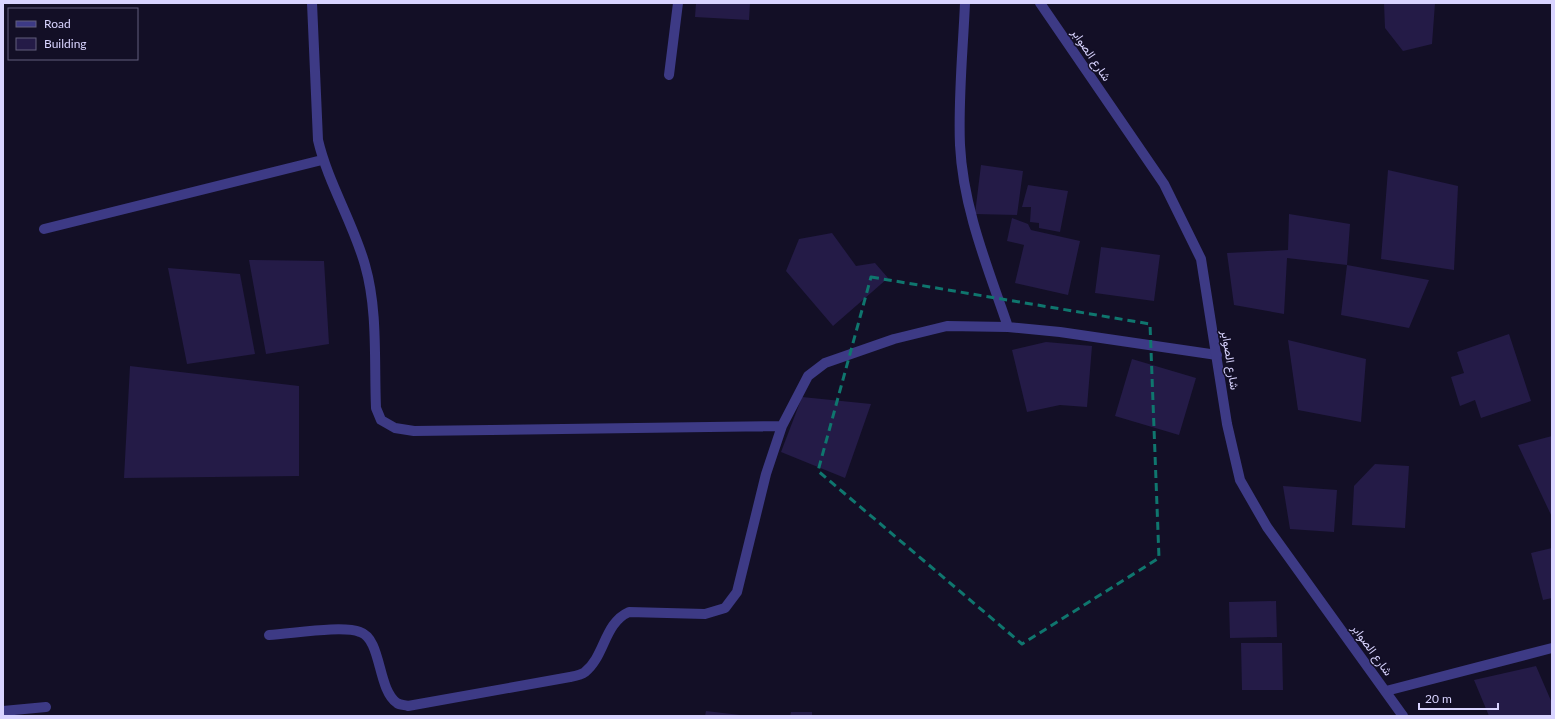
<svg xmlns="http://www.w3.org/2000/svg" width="1555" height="719" font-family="Lato,Vazirmatn,sans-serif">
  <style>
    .building { fill: #241b47 }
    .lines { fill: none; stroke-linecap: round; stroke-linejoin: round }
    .minor { stroke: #3d3a85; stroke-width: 10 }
    .tertiary { stroke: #3d3a85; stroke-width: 10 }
    .marked { fill: none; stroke: #0f766e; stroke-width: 3; stroke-dasharray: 8 5; stroke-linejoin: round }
    .labels { text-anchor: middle; stroke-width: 3; stroke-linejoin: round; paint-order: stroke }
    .street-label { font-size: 12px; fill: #d9d4ff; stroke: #130f26 }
  </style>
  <rect width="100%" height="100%" fill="#130f26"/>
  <path class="building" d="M 696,3 L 750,3 L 749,20 L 695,17 Z
    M 1384,3 L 1435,3 L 1432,44 L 1403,51 L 1385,28 Z
    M 981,165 L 1023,171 L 1017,215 L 975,214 Z
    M 1388,170 L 1458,186 L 1454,270 L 1381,259 Z
    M 1028,185 L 1068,191 L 1060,232 L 1039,228 L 1039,223 L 1030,222 L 1031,207 L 1022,207 Z
    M 1289,214 L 1350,224 L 1347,265 L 1287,258 L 1284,314 L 1234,305 L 1227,253 L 1288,250 Z
    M 1012,218 L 1028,224 L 1031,230 L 1080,241 L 1068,295 L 1015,283 L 1024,245 L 1007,241 Z
    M 832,233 L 856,266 L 875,263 L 888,278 L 833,326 L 786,271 L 799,239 Z
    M 1101,247 L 1160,255 L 1154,301 L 1095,293 Z
    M 249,260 L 324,261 L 329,344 L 266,354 Z
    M 1347,265 L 1429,280 L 1409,328 L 1341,315 Z
    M 168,268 L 240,274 L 255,354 L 187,364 Z
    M 1509,334 L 1531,401 L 1481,418 L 1475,400 L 1460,406 L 1451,377 L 1464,373 L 1457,352 Z
    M 1288,340 L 1366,359 L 1361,422 L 1298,410 Z
    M 1046,342 L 1092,346 L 1087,407 L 1060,405 L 1027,412 L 1012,350 Z
    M 1132,359 L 1196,378 L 1179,435 L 1115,416 Z
    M 130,366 L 299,386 L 299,476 L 124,478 Z
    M 802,397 L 871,404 L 845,478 L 781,452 Z
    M 1552,436 L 1552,517 L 1518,445 Z
    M 1375,464 L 1409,466 L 1405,528 L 1352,525 L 1354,486 Z
    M 1283,486 L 1337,490 L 1334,532 L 1290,529 Z
    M 1552,548 L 1552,598 L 1543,600 L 1531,553 Z
    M 1276,601 L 1277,637 L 1230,638 L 1229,602 Z
    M 1241,643 L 1282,643 L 1283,690 L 1242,690 Z
    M 1536,666 L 1552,703 L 1552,716 L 1489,716 L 1474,680 Z
    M 706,711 L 740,715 L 740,716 L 705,716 Z
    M 791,712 L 812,712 L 812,716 L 790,716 Z"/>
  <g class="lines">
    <path class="minor" d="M 312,3 L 318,140 C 328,183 353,222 365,265 C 378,310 374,361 376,408 L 381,420 L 395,428 L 414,431 L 782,426
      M 965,3 C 963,50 958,98 960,145 C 963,208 988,268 1008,327
      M 669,75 L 678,3
      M 44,229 L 322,160
      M 269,635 C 291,634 342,625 360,632 C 382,639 377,689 397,703 C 400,705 405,705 408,706 L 570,677 C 575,676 581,675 585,672 C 605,656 604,623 629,612 L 705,614 L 725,608 L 737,592 L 766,474 L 782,426 L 808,376 L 825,363 L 894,339 L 947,326 L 1008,327 L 1060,332 L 1217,355
      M 1386,691 L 1552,648
      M 3,711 L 46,707"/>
    <path class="tertiary" d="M 1040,3 L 1164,184 L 1201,259 L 1227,424 L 1240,480 L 1267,527 L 1403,716"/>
  </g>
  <path class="marked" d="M 871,277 L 1150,324 L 1159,558 L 1022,644 L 818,471 Z"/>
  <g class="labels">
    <g class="street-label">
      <text transform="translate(1091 55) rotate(56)" y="4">شارع الصوابر</text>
      <text transform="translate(1230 360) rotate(81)" y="4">شارع الصوابر</text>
      <text transform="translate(1372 650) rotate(54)" y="4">شارع الصوابر</text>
    </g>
  </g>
  <rect width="1555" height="719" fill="none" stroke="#d9d4ff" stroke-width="8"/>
  <rect x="8" y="8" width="130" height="52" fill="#130f26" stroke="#625e7d"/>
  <rect x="16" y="21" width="20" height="6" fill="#3d3a85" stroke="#625e7d"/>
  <text x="44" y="28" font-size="12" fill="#d9d4ff">Road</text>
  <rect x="16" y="38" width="20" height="12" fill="#241b47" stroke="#625e7d"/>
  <text x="44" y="48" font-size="12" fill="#d9d4ff">Building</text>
  <path d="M1419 703v6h79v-6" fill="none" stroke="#d9d4ff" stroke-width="2"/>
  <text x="1425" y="703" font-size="12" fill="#d9d4ff" stroke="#130f26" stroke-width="3" paint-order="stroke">20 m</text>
</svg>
